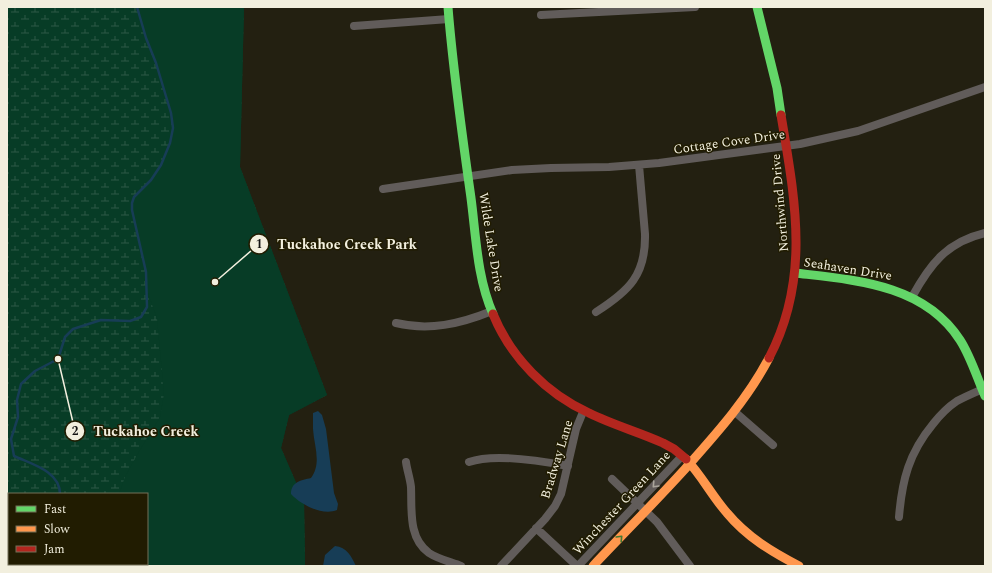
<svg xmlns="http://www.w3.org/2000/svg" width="992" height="573" font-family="Spectral,serif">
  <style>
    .wetland { fill: url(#wetland-marsh); fill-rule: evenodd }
    .green { fill: #073c26 }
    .water { fill: #173d56 }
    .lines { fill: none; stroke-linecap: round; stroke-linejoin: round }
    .stream { stroke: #173d56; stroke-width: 2.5 }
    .street { stroke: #615c5a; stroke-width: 8 }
    .fast { stroke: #63d668; stroke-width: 9 }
    .slow { stroke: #ff974d; stroke-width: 9 }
    .jam { stroke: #b3261e; stroke-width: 9 }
    .oneway { stroke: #aaa69c }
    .oneway2 { stroke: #427934 }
    .labels { text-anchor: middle; stroke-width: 3; stroke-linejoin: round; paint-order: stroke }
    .street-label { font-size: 13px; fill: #f2efde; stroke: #211c01 }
    .leader { fill: none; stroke: #f2efde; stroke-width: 1.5 }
    .callout-dot { fill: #f2efde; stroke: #211c01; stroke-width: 1.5 }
    .mark-label { font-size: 12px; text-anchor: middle; font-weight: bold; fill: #111 }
    .callout-label { font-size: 14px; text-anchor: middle; font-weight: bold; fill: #f2efde; stroke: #211c01; stroke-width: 3; stroke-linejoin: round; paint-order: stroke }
  </style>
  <defs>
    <pattern id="wetland-marsh" width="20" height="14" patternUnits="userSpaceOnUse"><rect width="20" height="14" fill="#073c26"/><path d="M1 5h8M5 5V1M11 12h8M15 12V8" fill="none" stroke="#2c5845"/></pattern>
  </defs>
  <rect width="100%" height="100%" fill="#232011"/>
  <path class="wetland" d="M 7,7 L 244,7 L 240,167 L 327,395 L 289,415 L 281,448 L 304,501 L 305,566 L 7,566 ZM 9,494 L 147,494 L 147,564 L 9,564 Z"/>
  <path class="green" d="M 137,7 L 244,7 L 240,167 L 327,395 L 289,415 L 281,448 L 304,501 L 305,566 L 88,566 L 89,564 L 147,564 L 147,494 L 119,494 L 125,477 L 137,455 L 160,417 L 164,394 L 157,318 L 147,291 L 146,272 L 132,210 L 132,203 L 134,197 L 151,180 L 161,165 L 170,143 L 173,128 L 171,113 L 156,63 L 146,38 Z"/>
  <path class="water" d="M 318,411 L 322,415 L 326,429 L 334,493 L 338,504 L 337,510 C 323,516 301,505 291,494 C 291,482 301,480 311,478 C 322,463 314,446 313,429 C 313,424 313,419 313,413 Z
    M 335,546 C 347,547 351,556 356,566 L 323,566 L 325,555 Z"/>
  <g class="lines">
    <path class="stream" d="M 60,494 C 60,471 31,464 14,456 L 11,439 L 18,417 L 17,400 L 21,384 L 35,371 L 58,359 L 65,337 L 73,329 L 101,320 L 130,321 L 141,317 L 147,307 L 146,272 L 132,210 L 132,203 L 134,197 L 151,180 L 161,165 L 170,143 L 173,128 L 171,113 L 156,63 L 146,38 L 137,7
      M 7,544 L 9,542"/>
    <path class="street" d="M 541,15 L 695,7
      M 354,26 L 449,19
      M 383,189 L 512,170 L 551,168 L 609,167 L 659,163 L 800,144 L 858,131 L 985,87
      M 912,297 C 930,264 947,242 985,233
      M 596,312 C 629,291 646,275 645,234 L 639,165
      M 396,323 C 429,331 460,324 492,311
      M 735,412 L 773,445
      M 406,462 C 407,470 410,478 411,487 C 412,510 408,538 429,553 C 438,559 451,562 461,566
      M 469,462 C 494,453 542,461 568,466
      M 612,479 L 657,522 L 690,566
      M 899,517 C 902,480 909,453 933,424 C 940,415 948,407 957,401 C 966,396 976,392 985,388
      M 536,528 L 577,566
      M 501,566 L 545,519 L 555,506 L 561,494 L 576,429 L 583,412
      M 578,566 L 682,456"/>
    <path class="fast" d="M 448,7 C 453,71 462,134 471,198 C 476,236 477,278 493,314
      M 757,7 L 777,88 L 781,115
      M 795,273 C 855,280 924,284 960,340 C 971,357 977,378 985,396"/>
    <path class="slow" d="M 686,459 C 702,476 712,496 727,513 C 747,537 772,552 799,566
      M 593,566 C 623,534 655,502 685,469 C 716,434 747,400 769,358"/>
    <path class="jam" d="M 493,314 C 511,358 547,394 589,413 C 613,425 639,432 663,443 L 674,449 L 686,459
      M 769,358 C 811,278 795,199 781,115"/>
  </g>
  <defs><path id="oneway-chevron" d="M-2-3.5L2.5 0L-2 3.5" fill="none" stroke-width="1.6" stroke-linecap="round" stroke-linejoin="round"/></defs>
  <use class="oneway" href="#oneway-chevron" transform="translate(655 485) rotate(133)"/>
  <use class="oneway2" href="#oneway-chevron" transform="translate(620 538) rotate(-46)"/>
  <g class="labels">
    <g class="street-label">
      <text transform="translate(729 141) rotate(-8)" y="5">Cottage Cove Drive</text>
      <text transform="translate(779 203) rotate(-95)" y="5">Northwind Drive</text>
      <text transform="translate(492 242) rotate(81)" y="5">Wilde Lake Drive</text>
      <text transform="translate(848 268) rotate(9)" y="5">Seahaven Drive</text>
      <text transform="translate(556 459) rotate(-73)" y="5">Bradway Lane</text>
      <text transform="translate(621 502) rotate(-47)" y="5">Winchester Green Lane</text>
    </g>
  </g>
  <path class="leader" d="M215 282L259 244M58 359L75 431"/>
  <g class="callout-dot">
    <circle cx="215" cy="282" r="4"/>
    <circle cx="58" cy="359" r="4"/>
    <circle cx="259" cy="244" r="10"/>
    <circle cx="75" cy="431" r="10"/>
  </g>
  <g class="mark-label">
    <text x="259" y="248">1</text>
    <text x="75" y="435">2</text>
  </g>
  <g class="callout-label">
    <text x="347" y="249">Tuckahoe Creek Park</text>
    <text x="146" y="436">Tuckahoe Creek</text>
  </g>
  <rect width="992" height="573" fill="none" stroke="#f2efde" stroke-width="16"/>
  <rect x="8" y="493" width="140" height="72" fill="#211c01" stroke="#757059"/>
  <rect x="16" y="506" width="20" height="6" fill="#63d668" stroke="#757059"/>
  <text x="44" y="513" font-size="12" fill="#f2efde">Fast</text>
  <rect x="16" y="526" width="20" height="6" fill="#ff974d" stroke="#757059"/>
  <text x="44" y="533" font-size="12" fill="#f2efde">Slow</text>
  <rect x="16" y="546" width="20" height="6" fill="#b3261e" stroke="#757059"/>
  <text x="44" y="553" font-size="12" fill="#f2efde">Jam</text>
</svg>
